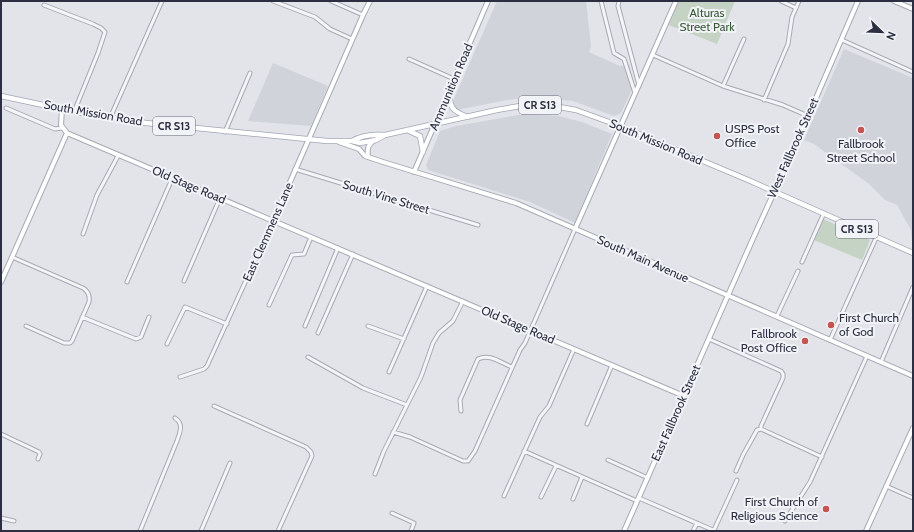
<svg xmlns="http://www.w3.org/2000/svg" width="914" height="532" font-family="Cabin,sans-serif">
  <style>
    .built { fill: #d1d3db }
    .green { fill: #c5d3c4 }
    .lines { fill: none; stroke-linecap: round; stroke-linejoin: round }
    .street-casing { stroke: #a7aab4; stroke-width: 5 }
    .secondary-casing { stroke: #a7aab4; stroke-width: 6 }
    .primary-casing { stroke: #a2a6b5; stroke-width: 6 }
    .street { stroke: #f5f5f8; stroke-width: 3 }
    .secondary { stroke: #fff; stroke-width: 4 }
    .primary { stroke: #fff; stroke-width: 4.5 }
    .poi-dot { fill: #c55451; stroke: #f2f3f7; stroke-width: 1.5 }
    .labels { text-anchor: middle; stroke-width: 4; stroke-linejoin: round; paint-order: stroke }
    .shield { fill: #f2f3f7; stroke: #676a78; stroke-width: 1 }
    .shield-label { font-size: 11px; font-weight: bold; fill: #2b2f41 }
    .park-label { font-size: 12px; fill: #3a5b3a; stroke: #f2f3f7 }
    .street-label { font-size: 12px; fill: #2b2f41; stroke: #f2f3f7 }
    .poi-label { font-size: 12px; fill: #2b2f41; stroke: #f2f3f7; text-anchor: start }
  </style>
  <rect width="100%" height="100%" fill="#e2e4ea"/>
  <path class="built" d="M 497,1 L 586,1 L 591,46 L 589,52 L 620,66 L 629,64 L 634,85 L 621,113 L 614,116 L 573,101 L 543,98 L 523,98 L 507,100 L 462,109 L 458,110 L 456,108 L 453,101 Z
    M 844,49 L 913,78 L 913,242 L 912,242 L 911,230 L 897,205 L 885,200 L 869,184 L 814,144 L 804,140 Z
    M 273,63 L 328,86 L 311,126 L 248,121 Z
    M 524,114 L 559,116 L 582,122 L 612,134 L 575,223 L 530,202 L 428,170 L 426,165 L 440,131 L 456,126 Z"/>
  <path class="green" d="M 679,1 L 735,1 L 717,44 L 669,25 Z
    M 823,219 L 870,240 L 862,260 L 814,240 Z"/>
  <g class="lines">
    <g class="street-casing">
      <path id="street" d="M 273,1 L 315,17 L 330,29 L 352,39
        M 331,1 L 363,15
        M 601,1 L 614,53 L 624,59 L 635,93
        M 619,1 L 618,6 L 639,85
        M 781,1 L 796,8
        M 44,5 L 93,24 L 101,28 L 105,32 L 98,53 L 74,112
        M 842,40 L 913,72
        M 653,55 L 723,86 L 783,105 L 808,116
        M 409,59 L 454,79
        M 723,86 L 744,39
        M 764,100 L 788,44 L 792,17 L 799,1
        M 6,108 L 55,129 L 62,128
        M 110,118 L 162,1
        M 225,132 L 250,73
        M 295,169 L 478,225
        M 83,234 L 97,195 L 118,156
        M 12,257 L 83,288 C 88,291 90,296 89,302 L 72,341 L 70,343 L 64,343 L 26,326
        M 802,262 L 824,213
        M 184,281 L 220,198
        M 127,282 L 172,179
        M 269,305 L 292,255 L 304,254 L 311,237
        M 777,316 L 798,271
        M 82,317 L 136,339 L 141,337 L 149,317
        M 305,326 L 338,248
        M 368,326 L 404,339
        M 318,333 L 353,254
        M 709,339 L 781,371 L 783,374 L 783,378 L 761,426 L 761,429
        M 830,340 L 876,238
        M 167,344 L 185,307 L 227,324
        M 308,357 L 363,388 L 407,405
        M 881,362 L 913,287
        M 389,372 L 427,286
        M 180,377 L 204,369 L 207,366 L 273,221
        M 214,406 L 306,447 L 311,452 L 312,456 L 278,531
        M 461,411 L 460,400 L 478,359 C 489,353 501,363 512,367
        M 587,424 L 612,365
        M 761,429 L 822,457
        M 393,432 L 410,437 L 463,461 L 468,461 L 475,451 L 520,350 L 525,343 L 575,229
        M 1,434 L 39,452 L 40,454 L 38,459
        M 524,451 L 637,501
        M 608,460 L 648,478
        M 736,471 L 743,455 L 757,430 L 761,429
        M 375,474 L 384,451 L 421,377 L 433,343 L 439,333 L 453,321 L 463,301
        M 886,486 L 913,498
        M 504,496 L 540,417 L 549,406 L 574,349
        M 541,497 L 556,466
        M 639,498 L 715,531
        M 573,499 L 582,477
        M 392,513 L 414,523 L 411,531
        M 1,518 L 14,521
        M 785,521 L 810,482 L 867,356
        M 714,530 L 737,480
        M 140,531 L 177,441 C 180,432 184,424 175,418
        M 201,531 L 230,463
        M 693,531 L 697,523"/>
    </g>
    <g class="secondary-casing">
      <path id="secondary" d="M 894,1 L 913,9
        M 67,133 L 684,396
        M 339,142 L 359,149 L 365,156 L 383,162 L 516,203 L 913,376
        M 368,156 C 367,148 368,144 375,140
        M 414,172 L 488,1
        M 273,221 L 363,15 L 370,1
        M 575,229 L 676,1
        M 1,282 L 67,133 L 61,125 L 62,109
        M 624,531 L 755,234 L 797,142 L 858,1
        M 866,531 L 913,428"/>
    </g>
    <g class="primary-casing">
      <path id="primary" d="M 449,92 C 450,108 452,111 468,117
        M 1,96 L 76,112 L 146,123 L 327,141 L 352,141 L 360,143 L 376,140 L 385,135 L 497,110 L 526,105 L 548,105 L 576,110 L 620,126 L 748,180 L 913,253
        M 407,130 L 420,136 L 423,152
        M 352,141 C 362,135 374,134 385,135"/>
    </g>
    <use href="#street" class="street"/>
    <use href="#secondary" class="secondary"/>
    <use href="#primary" class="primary"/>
  </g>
  <g class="poi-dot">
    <circle cx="861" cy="130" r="4"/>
    <circle cx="717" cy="136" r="4"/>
    <circle cx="831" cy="325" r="4"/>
    <circle cx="805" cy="341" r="4"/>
    <circle cx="826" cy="509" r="4"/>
  </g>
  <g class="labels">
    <g class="shield">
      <rect x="519" y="96" width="42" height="18" rx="3"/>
      <rect x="153" y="117" width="42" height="18" rx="3"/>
      <rect x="836" y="220" width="42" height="18" rx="3"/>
    </g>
    <g class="shield-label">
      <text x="540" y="109">CR S13</text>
      <text x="174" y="130">CR S13</text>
      <text x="857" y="233">CR S13</text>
    </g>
    <g class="park-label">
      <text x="707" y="17">Alturas<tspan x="707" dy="14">Street Park</tspan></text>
    </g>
    <g class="street-label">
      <text transform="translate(451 87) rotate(-67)" y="4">Ammunition Road</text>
      <text transform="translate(93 113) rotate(10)" y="4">South Mission Road</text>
      <text transform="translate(656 142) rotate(23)" y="4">South Mission Road</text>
      <text transform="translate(793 148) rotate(-66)" y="4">West Fallbrook Street</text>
      <text transform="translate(189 185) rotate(23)" y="4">Old Stage Road</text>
      <text transform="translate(386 197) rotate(17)" y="4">South Vine Street</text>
      <text transform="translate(268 232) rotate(-66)" y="4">East Clemmens Lane</text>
      <text transform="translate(643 259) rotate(24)" y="4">South Main Avenue</text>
      <text transform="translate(518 325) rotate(23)" y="4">Old Stage Road</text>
      <text transform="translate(676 413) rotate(-66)" y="4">East Fallbrook Street</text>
    </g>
    <g class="poi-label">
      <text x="725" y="133">USPS Post<tspan x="725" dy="14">Office</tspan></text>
      <text x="861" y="148" text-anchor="middle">Fallbrook<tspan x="861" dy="14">Street School</tspan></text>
      <text x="839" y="322">First Church<tspan x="839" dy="14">of God</tspan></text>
      <text x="797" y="338" text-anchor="end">Fallbrook<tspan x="797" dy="14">Post Office</tspan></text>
      <text x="818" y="506" text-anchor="end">First Church of<tspan x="818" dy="14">Religious Science</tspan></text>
    </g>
  </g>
  <rect width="914" height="532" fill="none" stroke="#2b2f41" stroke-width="4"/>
  <g transform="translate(882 32) rotate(113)" stroke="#f2f3f7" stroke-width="3" paint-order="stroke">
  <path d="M0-3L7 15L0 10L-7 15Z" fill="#2b2f41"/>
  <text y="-6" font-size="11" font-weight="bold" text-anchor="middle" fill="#2b2f41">N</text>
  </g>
</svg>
